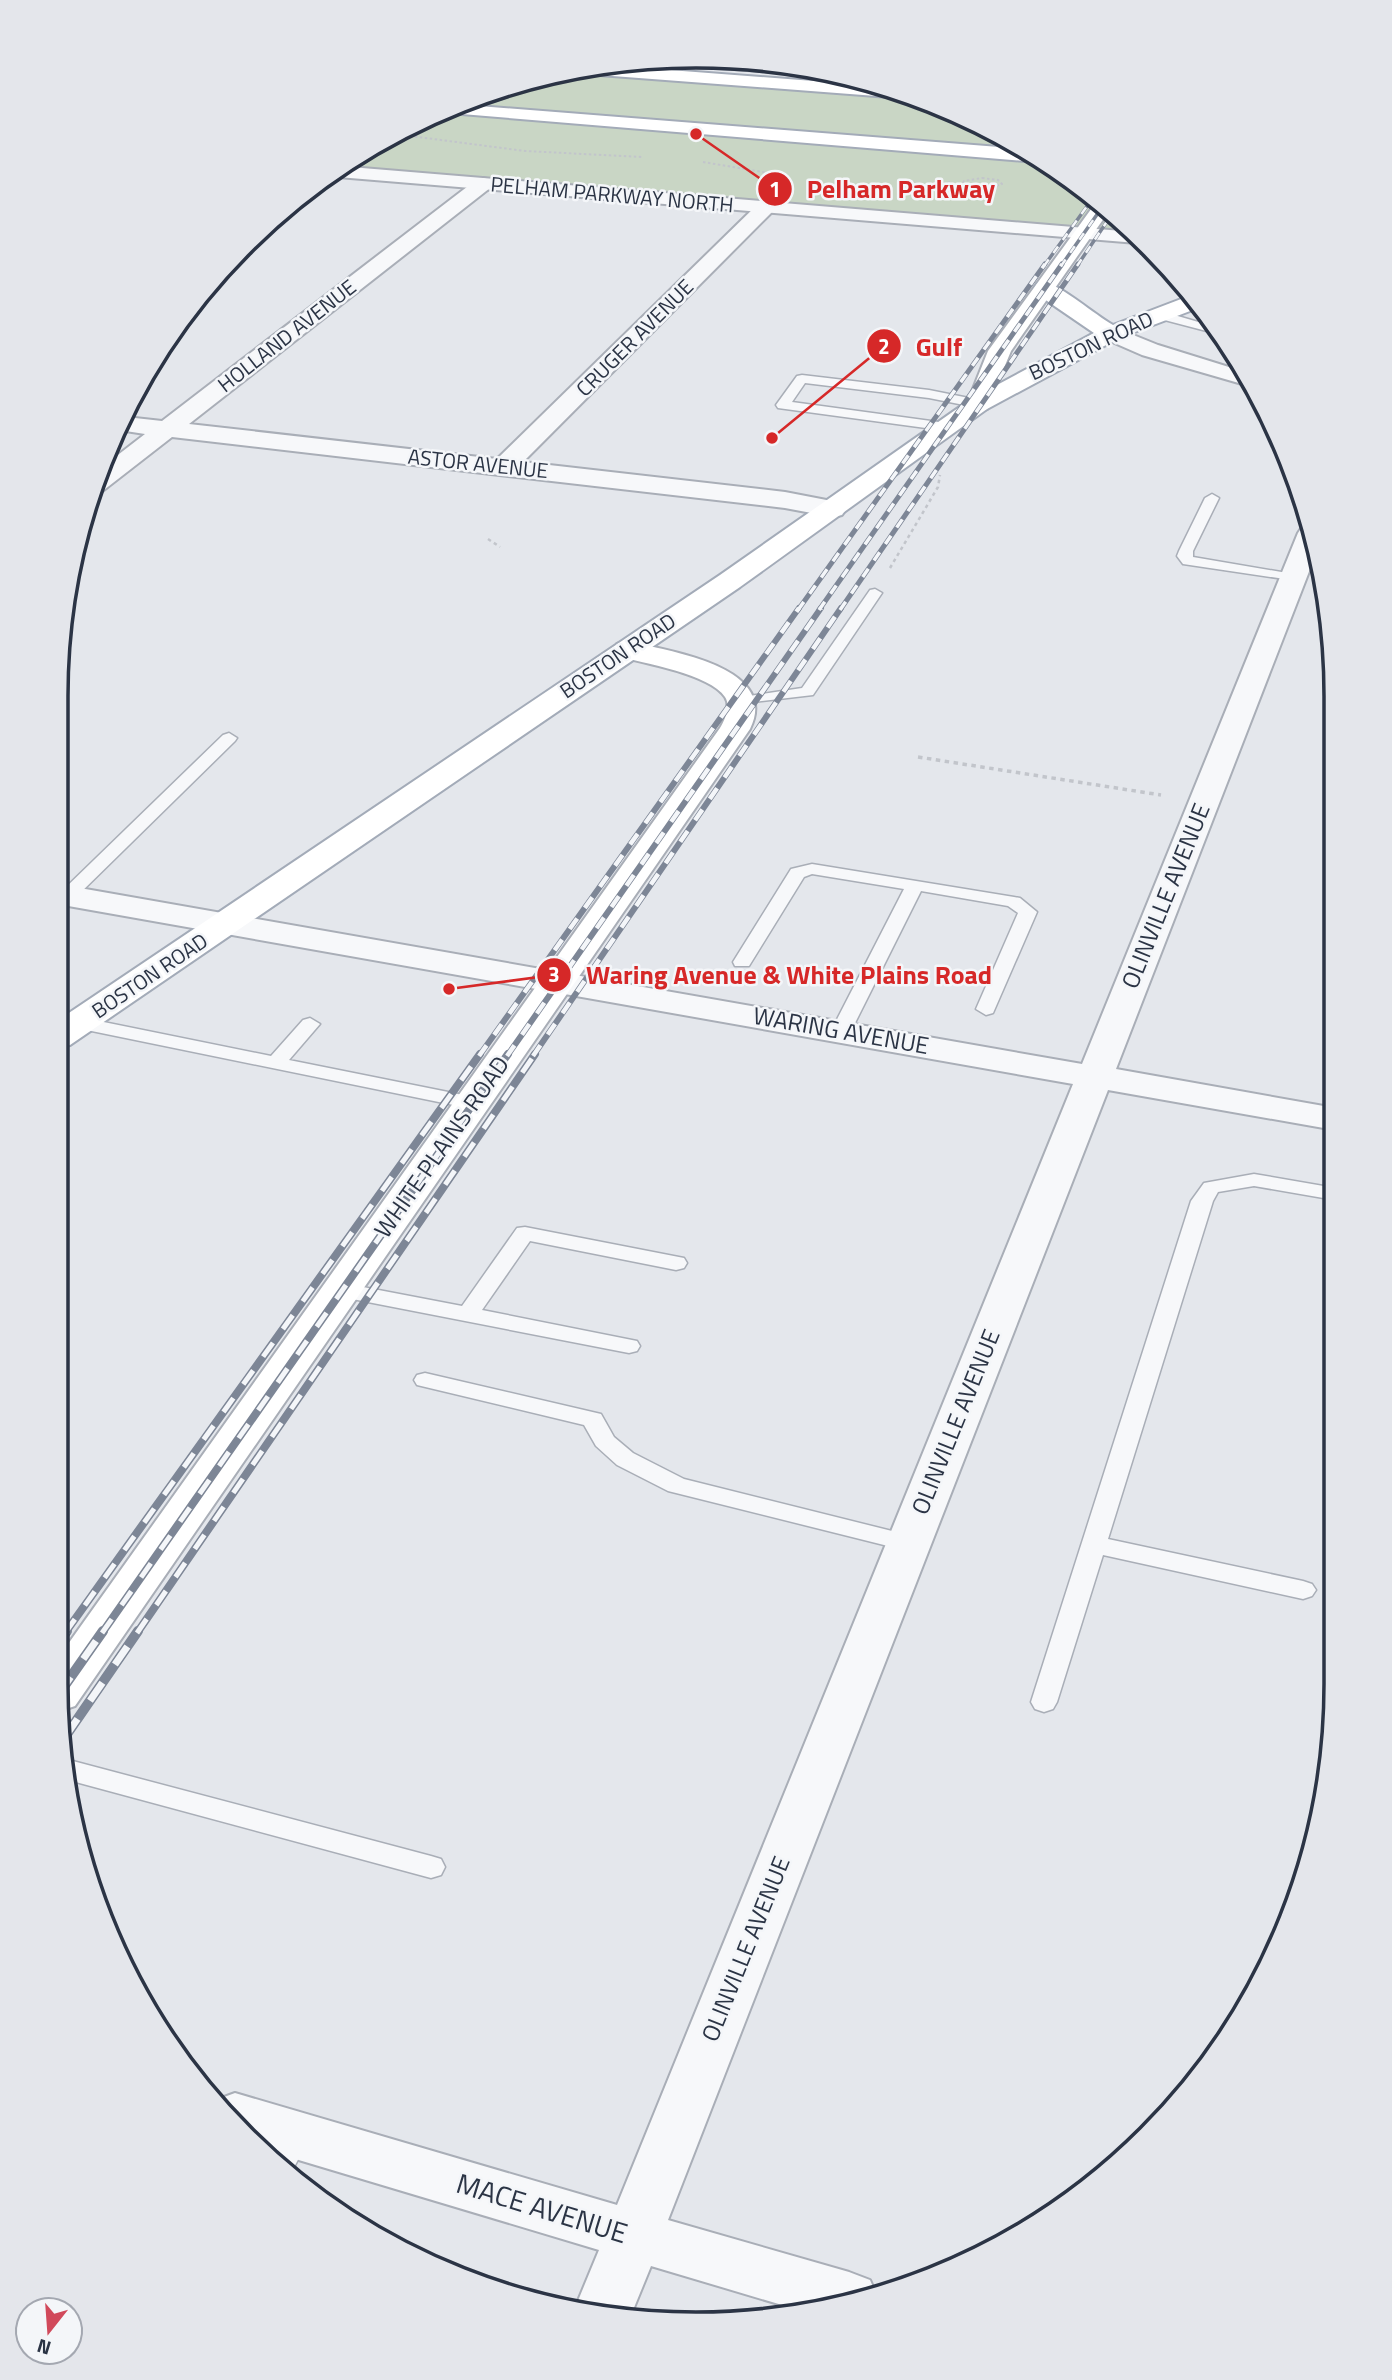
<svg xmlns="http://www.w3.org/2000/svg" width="1392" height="2380" font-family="'Titillium Web',sans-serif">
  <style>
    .green { fill: #c9d6c5 }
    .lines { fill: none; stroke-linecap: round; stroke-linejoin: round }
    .service-casing { stroke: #a9aeb7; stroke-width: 3 }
    .minor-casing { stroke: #a9aeb7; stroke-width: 4 }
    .tertiary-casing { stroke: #a9aeb7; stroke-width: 4 }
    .secondary-casing { stroke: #a9aeb7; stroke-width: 4 }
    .primary-casing { stroke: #a3abb8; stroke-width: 4 }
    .path-far2 { stroke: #c2c5cb; stroke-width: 2; stroke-dasharray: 2.5 2.5; stroke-linecap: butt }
    .path-far1 { stroke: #c2c5cb; stroke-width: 2.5; stroke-dasharray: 3.5 3.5; stroke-linecap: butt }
    .path { stroke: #c2c5cb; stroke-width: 3.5; stroke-dasharray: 4.5 4.5; stroke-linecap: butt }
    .service { fill: #f7f8fa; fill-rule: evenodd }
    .minor { fill: #f7f8fa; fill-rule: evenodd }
    .tertiary { fill: #f7f8fa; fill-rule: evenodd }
    .secondary { fill: #fff; fill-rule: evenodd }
    .primary { fill: #fff; fill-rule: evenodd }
    .rail-far4-casing { stroke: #7d8696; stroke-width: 3.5 }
    .rail-far3-casing { stroke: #7d8696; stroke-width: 5 }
    .rail-far2-casing { stroke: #7d8696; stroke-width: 6 }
    .rail-far1-casing { stroke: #7d8696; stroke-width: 8 }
    .rail-casing { stroke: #7d8696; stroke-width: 10 }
    .rail-far4 { stroke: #f4f6f9; stroke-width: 2.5; stroke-dasharray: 8; stroke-linecap: butt }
    .rail-far3 { stroke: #f4f6f9; stroke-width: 3.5; stroke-dasharray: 10; stroke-linecap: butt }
    .rail-far2 { stroke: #f4f6f9; stroke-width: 4.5; stroke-dasharray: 13; stroke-linecap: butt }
    .rail-far1 { stroke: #f4f6f9; stroke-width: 5; stroke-dasharray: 17; stroke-linecap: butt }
    .rail { stroke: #f4f6f9; stroke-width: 7; stroke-dasharray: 22; stroke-linecap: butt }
    .labels { text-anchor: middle; stroke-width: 5; stroke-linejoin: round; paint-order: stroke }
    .far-street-label { font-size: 21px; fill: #2b3445; stroke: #f4f6f9 }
    .street-label { font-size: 24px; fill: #2b3445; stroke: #f4f6f9 }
    .near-street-label { font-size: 28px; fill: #2b3445; stroke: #f4f6f9 }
    .rim { fill: none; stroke: #2b3445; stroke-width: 3.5 }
    .leader { fill: none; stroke: #d62828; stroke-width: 2.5 }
    .callout-dot { fill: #d62828; stroke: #f4f6f9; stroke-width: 2.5 }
    .mark-label { font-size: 21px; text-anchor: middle; font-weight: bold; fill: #fff }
    .callout-label { font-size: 26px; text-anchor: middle; font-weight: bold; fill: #d62828; stroke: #f4f6f9; stroke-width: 5; stroke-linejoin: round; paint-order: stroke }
  </style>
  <rect width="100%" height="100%" fill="#e4e7ec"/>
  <path class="green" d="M 559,72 L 920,98 L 941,105 L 1051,164 L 1134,231 L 338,166 L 451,105 Z"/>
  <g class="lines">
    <g class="service-casing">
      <path id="service" d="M 1157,310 L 1212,326 L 1218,334 L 1153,317 L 1151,314 Z
        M 802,375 L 929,390 L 979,400 L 986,404 L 979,408 L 929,398 L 805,383 L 792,402 L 953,424 L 955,427 L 948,431 L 778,408 L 776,405 L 797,376 Z
        M 1212,494 L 1219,498 L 1193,551 L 1193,557 L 1293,574 L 1298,575 L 1300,578 L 1298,581 L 1183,564 L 1177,556 L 1179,551 L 1205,498 Z
        M 875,589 L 882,593 L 813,695 L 736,704 L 734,701 L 736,698 L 802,688 L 870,590 Z
        M 229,733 L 237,738 L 235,741 L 74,899 L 62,899 L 59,895 L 62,891 L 223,735 Z
        M 812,864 L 1014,897 L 1020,898 L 1037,912 L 993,1013 L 986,1015 L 976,1009 L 1018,913 L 1008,906 L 921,891 L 851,1031 L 841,1037 L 831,1031 L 904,889 L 812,874 L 804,877 L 749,966 L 735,966 L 733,962 L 791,869 Z
        M 79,1017 L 271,1056 L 303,1020 L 310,1018 L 320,1024 L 289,1060 L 473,1097 L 480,1099 L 483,1103 L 480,1107 L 473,1109 L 72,1027 L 69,1023 Z
        M 1254,1174 L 1335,1188 L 1335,1200 L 1254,1186 L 1218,1192 L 1213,1201 L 1108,1539 L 1303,1581 L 1312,1584 L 1316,1590 L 1312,1596 L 1303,1599 L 1103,1555 L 1057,1702 L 1053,1709 L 1044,1712 L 1035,1709 L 1031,1702 L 1191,1201 L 1204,1183 Z
        M 525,1227 L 684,1258 L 687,1263 L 684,1268 L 676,1270 L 530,1241 L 482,1310 L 637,1341 L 640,1346 L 637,1351 L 629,1353 L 342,1297 L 334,1295 L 331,1290 L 334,1285 L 342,1283 L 462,1306 L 517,1228 Z
        M 425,1373 L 601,1414 L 614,1437 L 633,1453 L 684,1479 L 908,1535 L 917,1537 L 920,1543 L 917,1549 L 908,1551 L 668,1491 L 617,1465 L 596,1446 L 584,1425 L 417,1385 L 414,1380 L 417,1375 Z
        M 69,1760 L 431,1856 L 441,1859 L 445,1867 L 441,1875 L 431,1878 L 72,1781 Z
        M 296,2122 L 307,2126 L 311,2135 L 292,2171 L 271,2151 L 285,2126 Z"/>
    </g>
    <g class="minor-casing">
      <path id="minor" d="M 483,178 L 490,180 L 493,184 L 490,188 L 189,424 L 497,459 L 758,204 L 772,204 L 775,208 L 772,212 L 523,462 L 785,492 L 842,503 L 846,509 L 842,515 L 833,517 L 785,508 L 172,437 L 100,493 L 89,495 L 101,468 L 145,434 L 119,430 L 126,417 L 162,421 L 476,180 Z
        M 1111,326 L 1158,345 L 1248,373 L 1256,388 L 1142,355 L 1103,338 L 1100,333 L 1103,328 Z
        M 1309,526 L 1315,556 L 1116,1069 L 1335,1108 L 1335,1130 L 1108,1090 L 668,2220 L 849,2272 L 870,2280 L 876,2294 L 792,2308 L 651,2266 L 631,2315 L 575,2308 L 599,2250 L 272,2152 L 216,2100 L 235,2093 L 617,2205 L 1073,1084 L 57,904 L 57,884 L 1082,1064 L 1298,533 L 1302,527 Z"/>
    </g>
    <g class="tertiary-casing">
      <path id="tertiary" d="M 696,56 L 820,68 L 837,73 L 830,76 L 665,64 L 657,60 Z
        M 338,166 L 1134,232 L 1149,244 L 326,176 Z"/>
    </g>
    <g class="secondary-casing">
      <path id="secondary" d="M 1097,201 L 1109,211 L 1011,351 L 987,409 L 979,411 L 971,409 L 967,404 L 988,351 Z
        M 627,641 C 667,651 781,666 750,729 L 75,1706 L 60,1711 L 56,1661 L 720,728 C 725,720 731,706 725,697 C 710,674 643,663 617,656 L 613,650 L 617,644 Z"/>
    </g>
    <g class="primary-casing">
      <path id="primary" d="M 604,65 L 878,86 L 910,95 L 902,98 L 573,73 L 565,70 Z
        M 453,104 L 1024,149 L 1043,159 L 1036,162 L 437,112 Z
        M 1045,282 C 1063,287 1094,314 1113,325 L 1189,296 L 1198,308 L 1119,338 L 987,409 L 740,587 L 70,1045 L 57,1048 L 57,1021 L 720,575 L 971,399 L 1094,333 L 1037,294 L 1034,289 L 1037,284 Z"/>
    </g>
    <path class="path-far2" d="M 395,134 L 525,151 L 642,157
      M 703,162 L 781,175
      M 982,178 L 998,180 L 1002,184 L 982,190 L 962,184 L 964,181 Z
      M 923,187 L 952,182"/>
    <path class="path-far1" d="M 488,539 L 500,547
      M 890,568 L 938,487 L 940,475"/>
    <path class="path" d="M 918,757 L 1161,795"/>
    <use href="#service" class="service"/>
    <use href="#minor" class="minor"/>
    <use href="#tertiary" class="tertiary"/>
    <use href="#secondary" class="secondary"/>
    <use href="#primary" class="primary"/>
    <g class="rail-far4-casing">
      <path id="rail-far4" d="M 1044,266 L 1093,198
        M 1061,266 L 1103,206
        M 1077,266 L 1112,214"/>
    </g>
    <g class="rail-far3-casing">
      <path id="rail-far3" d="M 798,610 L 1045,264
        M 819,610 L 1062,264
        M 840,610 L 1078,264"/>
    </g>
    <g class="rail-far2-casing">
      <path id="rail-far2" d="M 479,1056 L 799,608
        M 507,1056 L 821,608
        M 533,1056 L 841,608"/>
    </g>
    <g class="rail-far1-casing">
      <path id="rail-far1" d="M 65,1633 L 480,1054
        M 102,1633 L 508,1054
        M 137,1633 L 535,1054"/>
    </g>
    <g class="rail-casing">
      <path id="rail" d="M 56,1646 L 67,1631
        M 58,1695 L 103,1631
        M 65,1737 L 138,1631"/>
    </g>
    <use href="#rail-far4" class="rail-far4"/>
    <use href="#rail-far3" class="rail-far3"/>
    <use href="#rail-far2" class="rail-far2"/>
    <use href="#rail-far1" class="rail-far1"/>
    <use href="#rail" class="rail"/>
  </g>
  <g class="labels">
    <g class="far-street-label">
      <text transform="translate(612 195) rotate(5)" y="7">PELHAM PARKWAY NORTH</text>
      <text transform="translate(287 336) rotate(-38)" y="7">HOLLAND AVENUE</text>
      <text transform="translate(635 338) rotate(-45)" y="7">CRUGER AVENUE</text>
      <text transform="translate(1091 346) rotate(-25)" y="7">BOSTON ROAD</text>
      <text transform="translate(478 464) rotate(6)" y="7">ASTOR AVENUE</text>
      <text transform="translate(618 656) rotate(-34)" y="7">BOSTON ROAD</text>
      <text transform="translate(150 976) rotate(-34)" y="7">BOSTON ROAD</text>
    </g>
    <g class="street-label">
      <text transform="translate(1166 896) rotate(-68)" y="8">OLINVILLE AVENUE</text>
      <text transform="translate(841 1031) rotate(10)" y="8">WARING AVENUE</text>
      <text transform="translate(442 1147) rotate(-55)" y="8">WHITE PLAINS ROAD</text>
      <text transform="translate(956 1422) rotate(-68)" y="8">OLINVILLE AVENUE</text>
      <text transform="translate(746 1949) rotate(-68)" y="8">OLINVILLE AVENUE</text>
    </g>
    <g class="near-street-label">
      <text transform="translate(542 2208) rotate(17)" y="10">MACE AVENUE</text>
    </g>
  </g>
  <path d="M0 0H1392V2380H0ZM696 68H696A628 628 0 0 1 1324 696V1684A628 628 0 0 1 696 2312H696A628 628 0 0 1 68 1684V696A628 628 0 0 1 696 68Z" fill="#e4e6eb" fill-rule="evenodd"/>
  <path class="rim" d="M696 68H696A628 628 0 0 1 1324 696V1684A628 628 0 0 1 696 2312H696A628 628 0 0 1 68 1684V696A628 628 0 0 1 696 68Z"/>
  <path class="leader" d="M696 134L775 189M772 438L884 346M449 989L554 975"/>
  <g class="callout-dot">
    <circle cx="696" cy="134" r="7"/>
    <circle cx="772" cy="438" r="7"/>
    <circle cx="449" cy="989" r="7"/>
    <circle cx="775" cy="189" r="18"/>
    <circle cx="884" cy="346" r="18"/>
    <circle cx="554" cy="975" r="18"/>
  </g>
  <g class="mark-label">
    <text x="775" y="197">1</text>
    <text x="884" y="354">2</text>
    <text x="554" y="982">3</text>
  </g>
  <g class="callout-label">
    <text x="901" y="198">Pelham Parkway</text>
    <text x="939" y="356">Gulf</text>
    <text x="789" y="984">Waring Avenue &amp; White Plains Road</text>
  </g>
  <g transform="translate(49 2331) rotate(197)"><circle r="33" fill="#f4f6f9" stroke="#a4a8b1" stroke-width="2"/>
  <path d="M0-5L12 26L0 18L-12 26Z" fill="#d1495b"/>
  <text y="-10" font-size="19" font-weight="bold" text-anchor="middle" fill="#2b3445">N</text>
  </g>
</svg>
